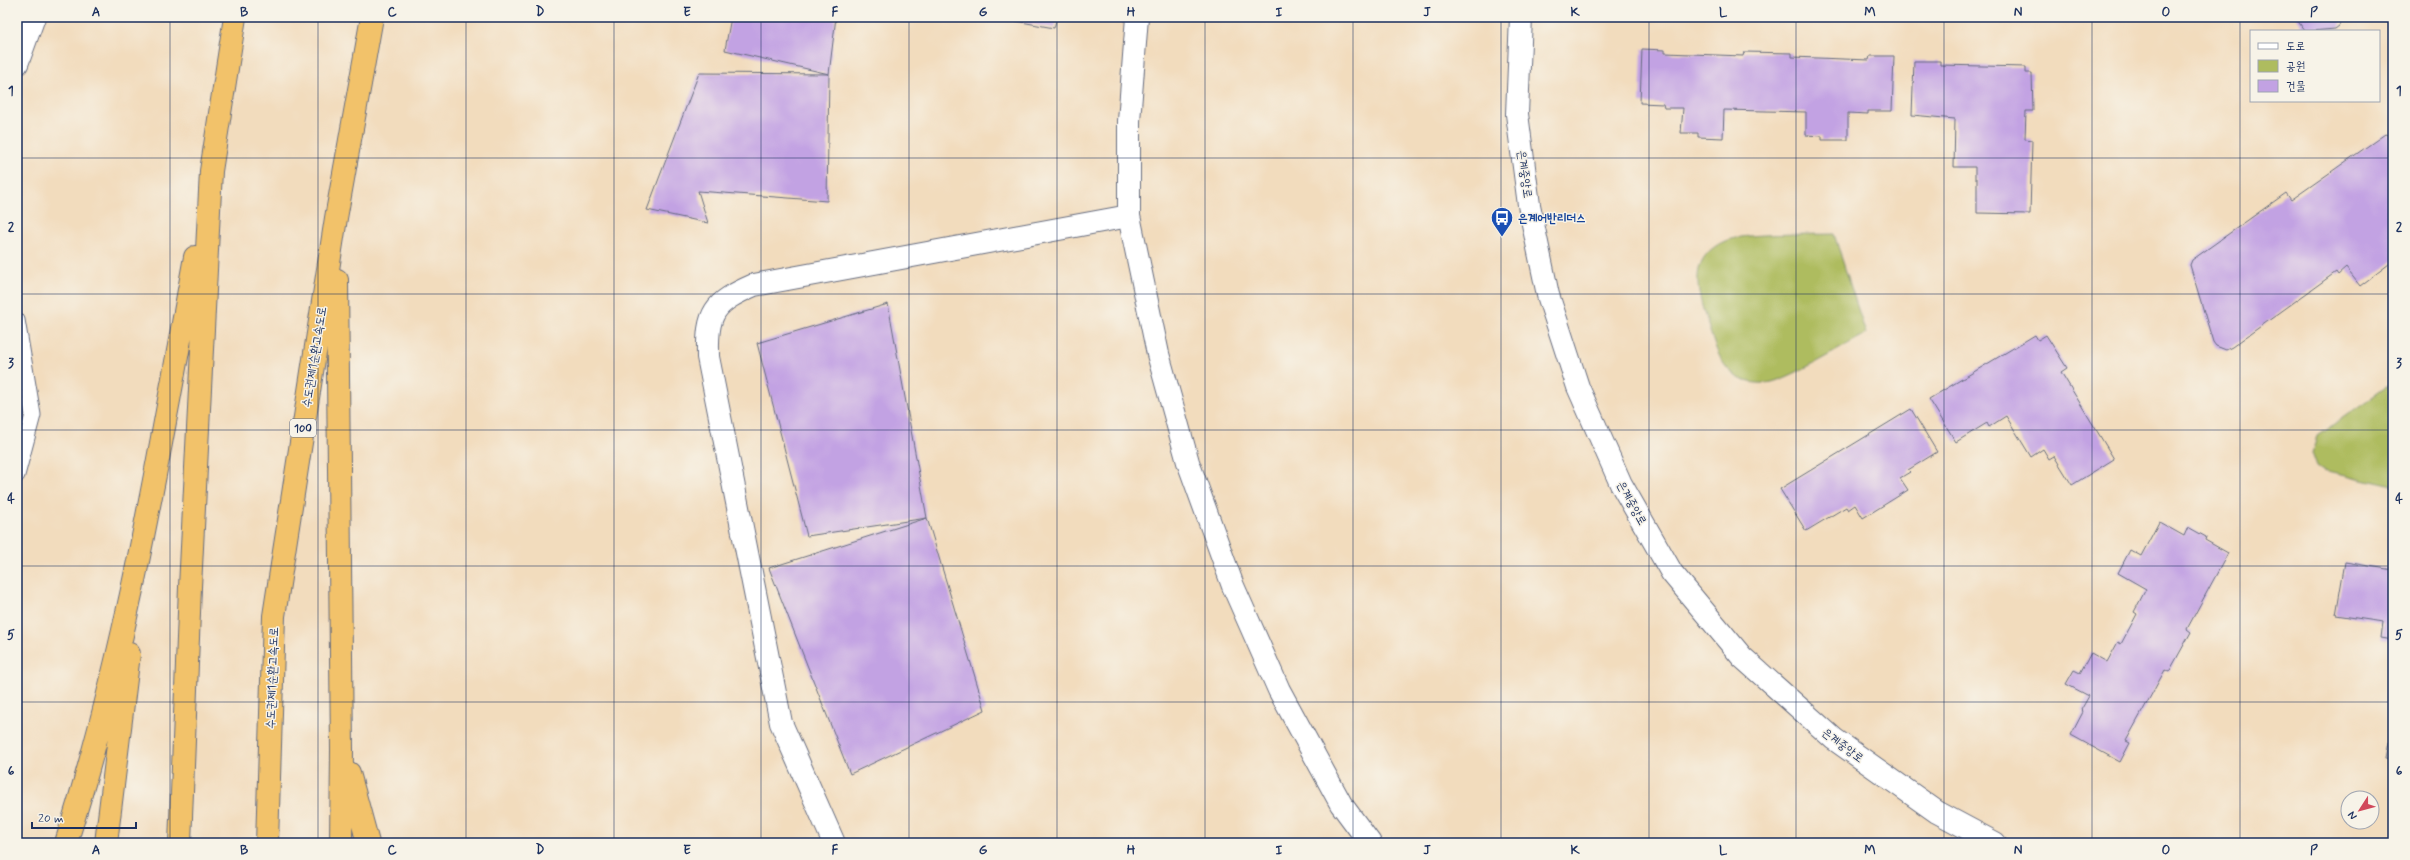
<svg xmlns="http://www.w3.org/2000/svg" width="2410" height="860" font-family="Mynerve,'Poor Story',sans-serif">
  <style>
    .green { fill: #aebc5f; stroke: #64765e }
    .building { fill: #c2a2e3 }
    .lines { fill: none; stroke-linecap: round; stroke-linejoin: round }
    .lane-casing { stroke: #666c7f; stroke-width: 17 }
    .street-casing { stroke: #666c7f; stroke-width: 24 }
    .highway-casing { stroke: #666c7f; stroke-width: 24 }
    .lane { stroke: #fff; stroke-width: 15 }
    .street { stroke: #fff; stroke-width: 22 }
    .highway { stroke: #f2c26a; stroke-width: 22 }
    .grid { fill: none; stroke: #1b2f5e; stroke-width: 1; stroke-opacity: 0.55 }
    .labels { text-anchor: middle; stroke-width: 3; stroke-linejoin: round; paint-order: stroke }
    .shield { fill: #f7f3e8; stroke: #5d6a87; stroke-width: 1 }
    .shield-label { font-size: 11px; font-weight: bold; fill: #1b2f5e }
    .street-label { font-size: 12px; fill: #1b2f5e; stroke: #f7f3e8 }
    .transit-label { font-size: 12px; font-weight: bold; fill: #164399; stroke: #f7f3e8; text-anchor: start }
    .neatline { fill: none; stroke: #1b2f5e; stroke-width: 1.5 }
    .grid-label { font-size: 13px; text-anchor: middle; font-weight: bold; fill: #1b2f5e }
  </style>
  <rect width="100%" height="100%" fill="#f7f3e8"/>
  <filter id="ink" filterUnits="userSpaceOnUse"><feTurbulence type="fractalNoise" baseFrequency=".025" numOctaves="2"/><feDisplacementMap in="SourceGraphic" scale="8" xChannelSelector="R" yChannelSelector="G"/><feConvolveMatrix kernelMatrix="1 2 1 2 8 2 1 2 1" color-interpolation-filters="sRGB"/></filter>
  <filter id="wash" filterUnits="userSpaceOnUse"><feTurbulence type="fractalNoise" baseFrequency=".012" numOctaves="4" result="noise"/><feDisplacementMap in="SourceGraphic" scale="16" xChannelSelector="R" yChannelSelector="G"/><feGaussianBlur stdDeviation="0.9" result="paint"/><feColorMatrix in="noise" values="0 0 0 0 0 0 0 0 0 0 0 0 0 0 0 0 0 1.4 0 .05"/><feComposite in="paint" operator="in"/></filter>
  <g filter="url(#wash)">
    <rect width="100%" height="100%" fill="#f2dcbd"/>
    <path class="green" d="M 1834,234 L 1866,334 C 1845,345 1786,382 1766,383 C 1725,386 1717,353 1707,322 C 1697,291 1687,258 1725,241 C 1747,232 1807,235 1834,234 Z
      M 2393,382 L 2393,486 L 2323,470 L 2317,466 L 2312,452 L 2317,436 Z"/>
    <g id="blocks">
      <path class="building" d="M 731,17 L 836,17 L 829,74 L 725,50 Z
        M 994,17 L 1057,17 L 1054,28 Z
        M 2295,17 L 2342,17 L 2339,26 L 2335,29 L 2312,31 L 2305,31 Z
        M 1642,49 L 1665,50 L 1665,53 L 1743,56 L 1744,52 L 1792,53 L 1792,57 L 1869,60 L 1870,56 L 1894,56 L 1892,111 L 1868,111 L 1868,114 L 1848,113 L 1848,140 L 1822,140 L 1822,136 L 1806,135 L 1806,112 L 1724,110 L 1723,138 L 1698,137 L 1698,133 L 1681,133 L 1683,108 L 1664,108 L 1663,104 L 1640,103 Z
        M 1914,61 L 1940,61 L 1940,65 L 2026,67 L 2026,73 L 2032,73 L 2033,111 L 2026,111 L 2025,139 L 2032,140 L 2030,214 L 1977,213 L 1977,179 L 1975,179 L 1975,167 L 1954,167 L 1955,119 L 1912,115 Z
        M 699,73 L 829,74 L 827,201 L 698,191 L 708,223 L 647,210 Z
        M 2385,134 L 2393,137 L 2393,261 L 2360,286 L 2346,268 L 2338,275 L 2336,272 L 2232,347 L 2226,350 L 2216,346 L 2213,342 L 2190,265 L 2192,260 L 2286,193 L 2291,200 Z
        M 888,304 L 927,518 L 807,536 L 757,343 Z
        M 2035,335 L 2038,340 L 2046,335 L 2067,368 L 2061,372 L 2114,459 L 2072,485 L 2054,456 L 2049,459 L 2043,449 L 2031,457 L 2006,416 L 1989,427 L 1987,423 L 1956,442 L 1929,399 Z
        M 1911,409 L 1937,452 L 1908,470 L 1910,472 L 1900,478 L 1908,490 L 1863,518 L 1855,505 L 1848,510 L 1846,507 L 1806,531 L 1780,489 Z
        M 927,518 L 985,710 L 850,774 L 769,568 Z
        M 2159,522 L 2184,536 L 2188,527 L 2206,537 L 2205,540 L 2228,553 L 2187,629 L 2191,632 L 2169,672 L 2165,670 L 2126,741 L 2130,743 L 2120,762 L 2071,735 L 2083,712 L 2081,710 L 2089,696 L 2066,684 L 2074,670 L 2080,673 L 2091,653 L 2107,662 L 2118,642 L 2121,644 L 2137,614 L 2134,612 L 2146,589 L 2118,573 L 2130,550 L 2141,556 Z
        M 2345,562 L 2393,570 L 2393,640 L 2381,638 L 2383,622 L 2336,615 Z
        M 2388,742 L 2393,743 L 2393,759 L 2385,758 Z"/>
    </g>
  </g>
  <g filter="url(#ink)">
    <use href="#blocks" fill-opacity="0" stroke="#666c7f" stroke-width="1"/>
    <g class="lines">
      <g class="lane-casing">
        <path id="lane" d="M 17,320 L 33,415 L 17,475"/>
      </g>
      <g class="street-casing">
        <path id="street" d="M 1137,17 L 1129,121 L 1129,216 L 1158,354 L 1188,462 L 1233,586 L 1279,690 L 1341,804 L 1370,843
          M 1521,17 L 1517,114 L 1529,205 L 1548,295 L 1578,387 L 1621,484 L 1672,573 L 1742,657 L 1834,739 L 1937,812 L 1995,843
          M 17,64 L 34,17
          M 834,843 L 781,723 L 708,357 C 707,312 713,303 754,285 L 1129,216"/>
      </g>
      <g class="highway-casing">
        <path id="highway" d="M 337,280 L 342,750 L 341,843
          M 349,773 L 368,843
          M 66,843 C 127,652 159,454 195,257
          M 106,843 L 129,654
          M 180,843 L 190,587 L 211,171 L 235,17
          M 267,843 L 274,616 L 336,218 L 372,17"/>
      </g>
      <use href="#lane" class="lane"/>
      <use href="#street" class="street"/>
      <use href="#highway" class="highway"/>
    </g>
  </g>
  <path class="grid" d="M 170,17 L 170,843M 318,17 L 318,843M 466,17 L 466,843M 614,17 L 614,843M 761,17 L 761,843M 909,17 L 909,843M 1057,17 L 1057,843M 1205,17 L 1205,843M 1353,17 L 1353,843M 1501,17 L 1501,843M 1649,17 L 1649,843M 1796,17 L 1796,843M 1944,17 L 1944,843M 2092,17 L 2092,843M 2240,17 L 2240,843M 17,158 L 2393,158M 17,294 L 2393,294M 17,430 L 2393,430M 17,566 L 2393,566M 17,702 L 2393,702"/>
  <defs>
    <g id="bus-pin" transform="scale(1.15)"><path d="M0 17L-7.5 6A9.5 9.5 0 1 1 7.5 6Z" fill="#1a4fb4" stroke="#f7f3e8"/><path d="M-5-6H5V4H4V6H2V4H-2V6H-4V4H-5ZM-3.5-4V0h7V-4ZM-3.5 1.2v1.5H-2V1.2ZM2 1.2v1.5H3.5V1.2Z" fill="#fff"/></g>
  </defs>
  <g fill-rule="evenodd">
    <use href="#bus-pin" x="1502" y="218"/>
  </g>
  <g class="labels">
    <rect class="shield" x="290" y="419" width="26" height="18" rx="3"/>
    <g class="shield-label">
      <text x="303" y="432">100</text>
    </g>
    <g class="street-label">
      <text transform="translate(1525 174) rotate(82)" y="4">은계중앙로</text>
      <text transform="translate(314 357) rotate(-81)" y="4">수도권제1순환고속도로</text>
      <text transform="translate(1632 503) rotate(61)" y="4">은계중앙로</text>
      <text transform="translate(272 678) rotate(-88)" y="4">수도권제1순환고속도로</text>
      <text transform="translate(1843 745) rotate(37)" y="4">은계중앙로</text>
    </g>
    <g class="transit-label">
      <text x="1518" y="222">은계어반리더스</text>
    </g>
  </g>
  <rect width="2410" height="860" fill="none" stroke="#f7f3e8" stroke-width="44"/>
  <rect x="2250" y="30" width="130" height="72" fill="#f7f3e8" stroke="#9fa5b1"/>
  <rect x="2258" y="43" width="20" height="6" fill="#ffffff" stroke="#9fa5b1"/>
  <text x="2286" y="50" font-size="12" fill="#1b2f5e">도로</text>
  <rect x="2258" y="60" width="20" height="12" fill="#aebc5f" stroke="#9fa5b1"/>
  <text x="2286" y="70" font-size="12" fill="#1b2f5e">공원</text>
  <rect x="2258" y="80" width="20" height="12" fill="#c2a2e3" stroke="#9fa5b1"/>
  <text x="2286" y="90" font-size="12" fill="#1b2f5e">건물</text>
  <g transform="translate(2360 810) rotate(234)"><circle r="19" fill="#f7f3e8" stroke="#9fa5b1"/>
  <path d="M0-3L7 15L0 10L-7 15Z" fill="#d1495b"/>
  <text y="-6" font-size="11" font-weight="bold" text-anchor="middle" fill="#1b2f5e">N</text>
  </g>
  <path d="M32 822v6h104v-6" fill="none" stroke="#1b2f5e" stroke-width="2"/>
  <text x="38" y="822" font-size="12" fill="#1b2f5e" stroke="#f7f3e8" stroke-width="3" paint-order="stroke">20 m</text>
  <rect x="22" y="22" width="2366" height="816" class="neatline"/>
  <g class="grid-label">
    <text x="96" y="16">A</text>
    <text x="244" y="16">B</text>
    <text x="392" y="16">C</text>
    <text x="540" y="16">D</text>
    <text x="687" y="16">E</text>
    <text x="835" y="16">F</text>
    <text x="983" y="16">G</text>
    <text x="1131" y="16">H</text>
    <text x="1279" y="16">I</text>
    <text x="1427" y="16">J</text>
    <text x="1575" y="16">K</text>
    <text x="1723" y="16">L</text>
    <text x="1870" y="16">M</text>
    <text x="2018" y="16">N</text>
    <text x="2166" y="16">O</text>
    <text x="2314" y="16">P</text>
    <text x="11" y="95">1</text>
    <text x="2399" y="95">1</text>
    <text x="11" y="231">2</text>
    <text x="2399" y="231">2</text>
    <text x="11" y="367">3</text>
    <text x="2399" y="367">3</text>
    <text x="11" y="503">4</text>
    <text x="2399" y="503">4</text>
    <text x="11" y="639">5</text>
    <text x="2399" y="639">5</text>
    <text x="11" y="775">6</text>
    <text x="2399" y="775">6</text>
    <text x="96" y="854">A</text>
    <text x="244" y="854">B</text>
    <text x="392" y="854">C</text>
    <text x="540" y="854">D</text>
    <text x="687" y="854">E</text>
    <text x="835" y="854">F</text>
    <text x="983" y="854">G</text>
    <text x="1131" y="854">H</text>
    <text x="1279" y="854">I</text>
    <text x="1427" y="854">J</text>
    <text x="1575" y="854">K</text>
    <text x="1723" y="854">L</text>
    <text x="1870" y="854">M</text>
    <text x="2018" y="854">N</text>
    <text x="2166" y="854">O</text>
    <text x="2314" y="854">P</text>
  </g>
</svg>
